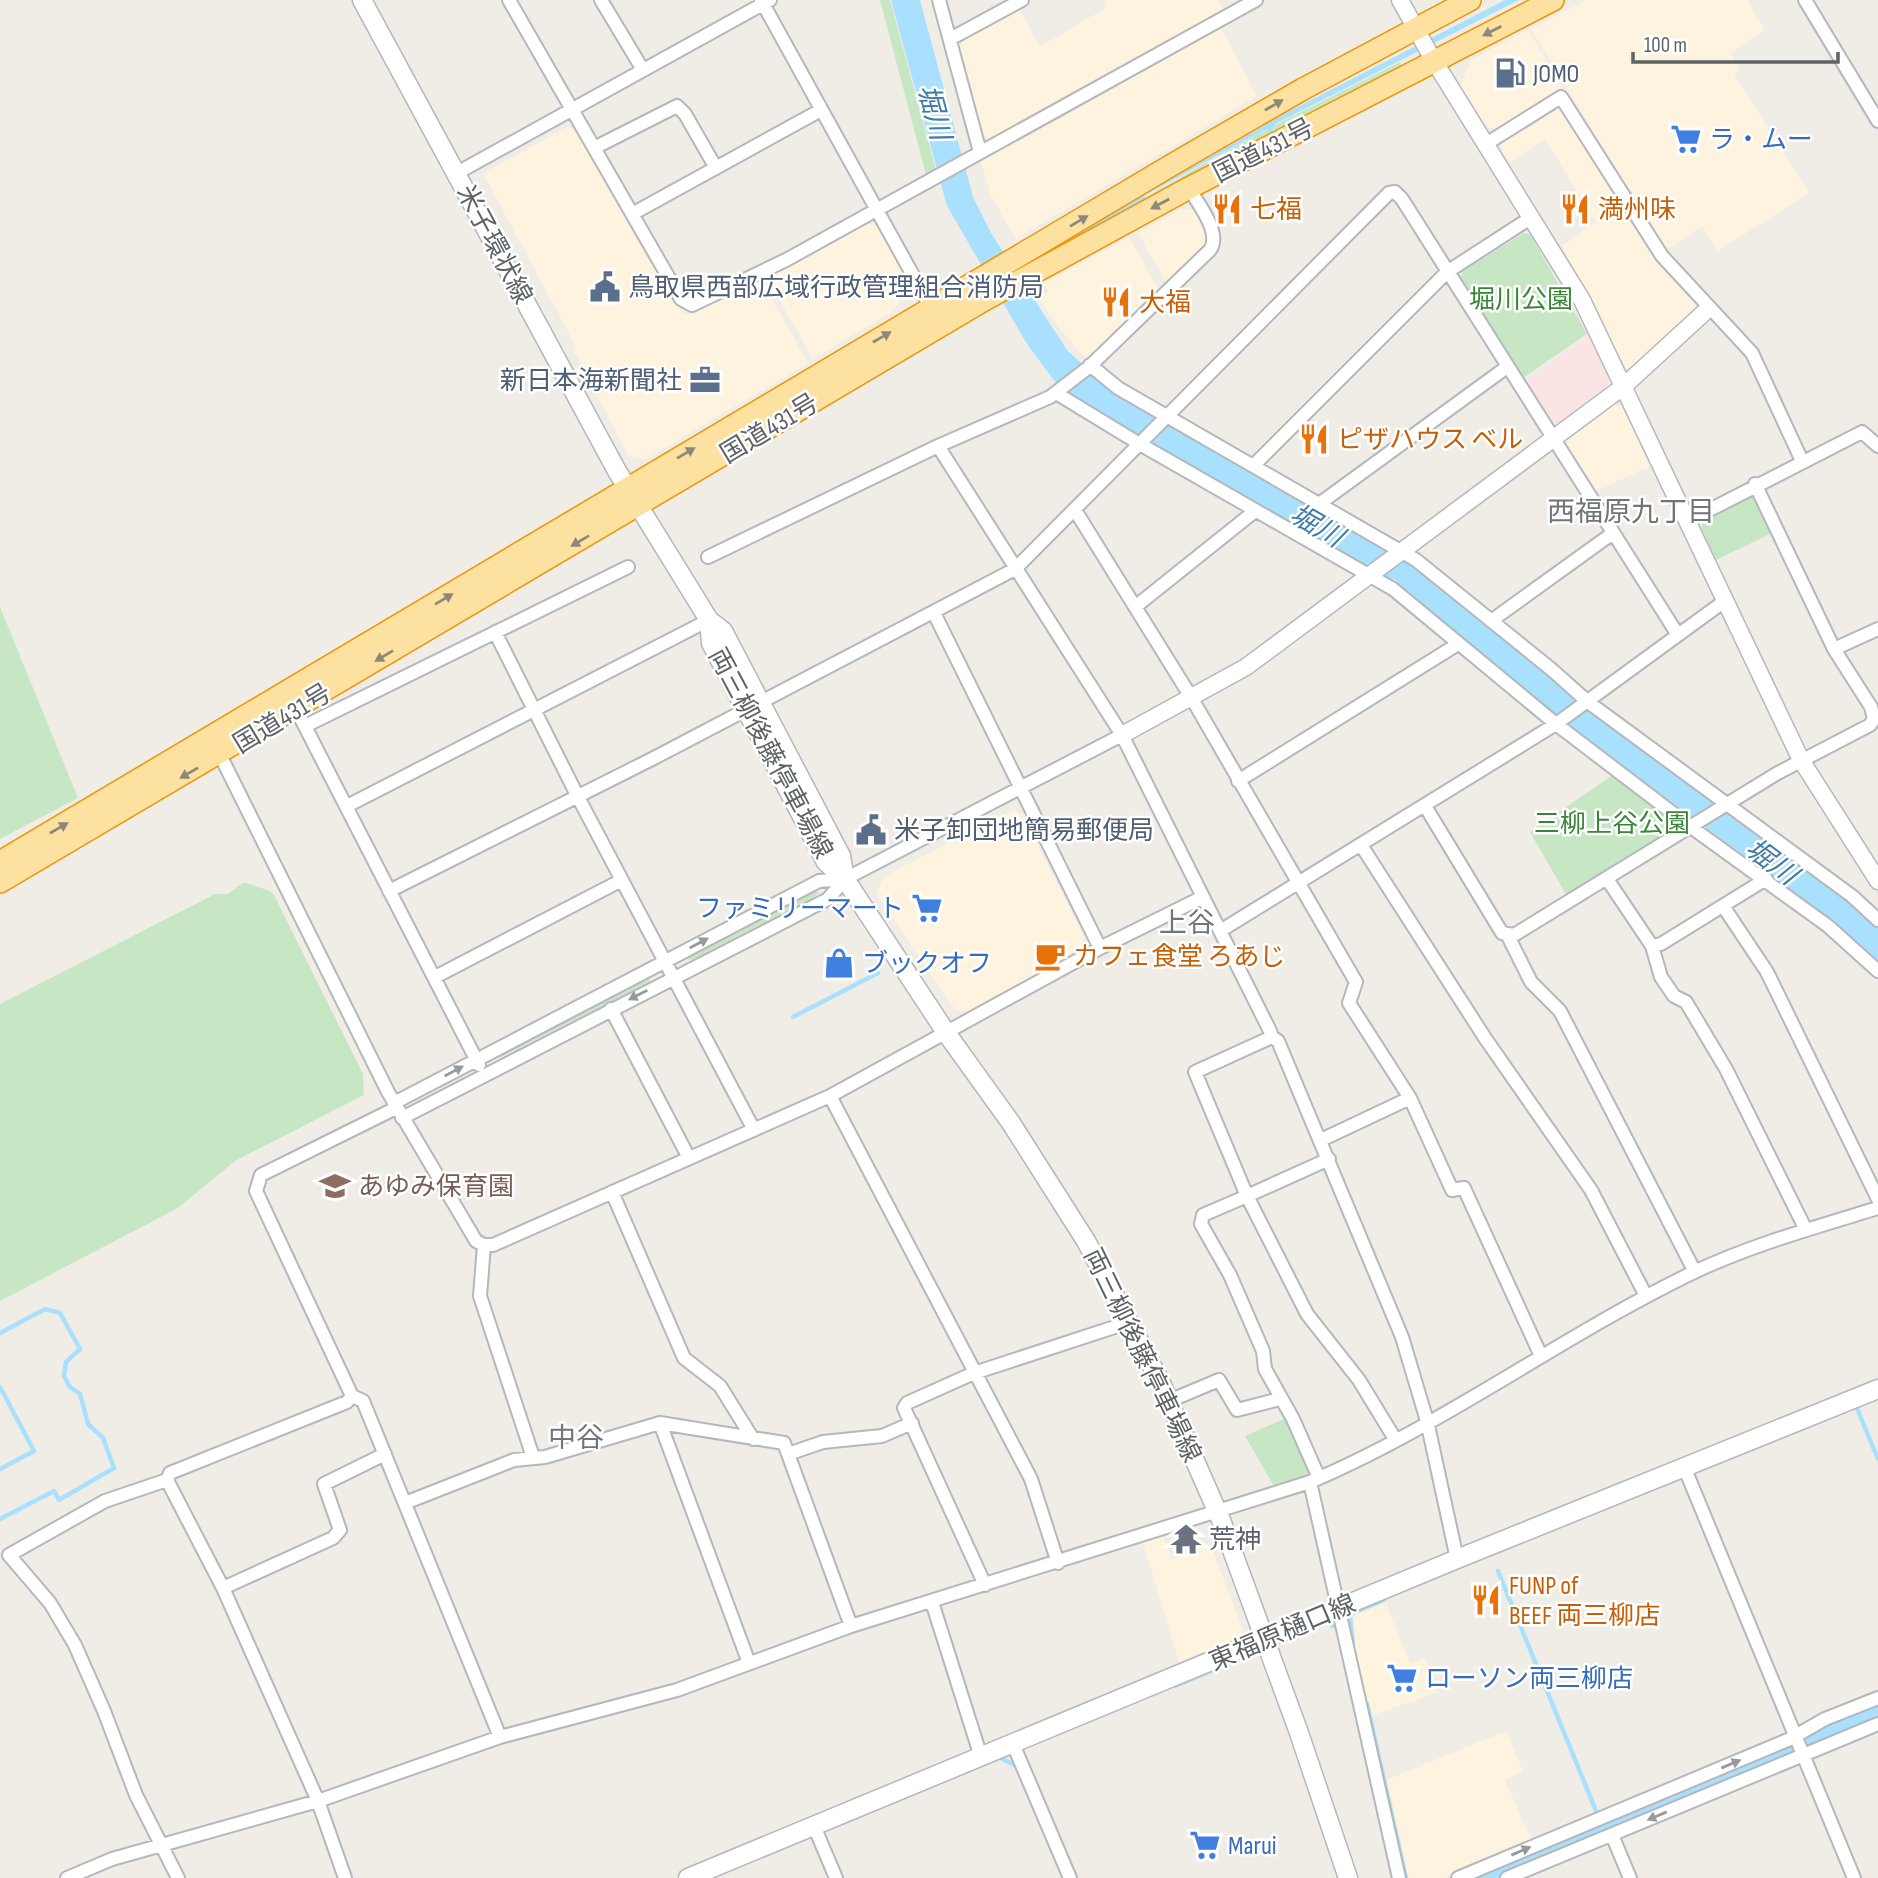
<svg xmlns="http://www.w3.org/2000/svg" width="1878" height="1878" font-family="'Sofia Sans Condensed','Noto Sans JP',sans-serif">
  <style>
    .commercial { fill: #fdf3de }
    .medical { fill: #fbe4e4 }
    .green { fill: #c7e7c4 }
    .water { fill: #a9e0fd }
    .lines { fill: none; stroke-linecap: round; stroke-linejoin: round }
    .stream { stroke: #a9e0fd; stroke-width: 4.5 }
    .river { stroke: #a9e0fd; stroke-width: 24 }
    .minor-casing { stroke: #b4b7bb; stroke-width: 16 }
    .tertiary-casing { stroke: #b4b7bb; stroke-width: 19 }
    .secondary-casing { stroke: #b3b7bb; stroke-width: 21 }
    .trunk-casing { stroke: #f29304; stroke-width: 24 }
    .minor { stroke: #fff; stroke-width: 12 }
    .tertiary { stroke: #fff; stroke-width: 16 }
    .secondary { stroke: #fff; stroke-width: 18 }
    .trunk { stroke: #fce1a0; stroke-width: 21 }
    .oneway { fill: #8d8978 }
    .oneway2 { fill: #969a9c }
    .labels { text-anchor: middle; stroke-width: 5; stroke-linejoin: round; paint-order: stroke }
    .service-label { font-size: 26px; fill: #4e5e75; stroke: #fff; text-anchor: start }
    .shop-label { font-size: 26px; fill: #366cbe; stroke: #fff; text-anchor: start }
    .street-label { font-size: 26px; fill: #5e6367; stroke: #fff }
    .food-label { font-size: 26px; fill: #c56008; stroke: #fff; text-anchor: start }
    .park-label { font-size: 26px; fill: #3a8537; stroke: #fff }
    .education-label { font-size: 26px; fill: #785e54; stroke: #fff; text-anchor: start }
    .worship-label { font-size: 26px; fill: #5b616d; stroke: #fff; text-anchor: start }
    .water-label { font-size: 28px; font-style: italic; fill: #417ca7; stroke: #fff }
    .neighbourhood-label { font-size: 28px; fill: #6f7579; stroke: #fff }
  </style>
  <rect width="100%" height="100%" fill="#f0ede7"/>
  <path class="commercial" d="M 1104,0 L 1218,0 L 1225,11 L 992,140 L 982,135 L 960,48 L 963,39 L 1019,9 L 1040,47 L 1107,7 Z
    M 1586,0 L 1747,0 L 1765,30 L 1731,52 L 1740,69 L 1734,74 L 1809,193 L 1718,251 L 1702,226 L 1666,250 L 1531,29 Z
    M 1221,28 L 1257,96 L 1016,239 L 991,196 L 980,160 Z
    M 1528,30 L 1562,87 L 1495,129 L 1487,127 L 1460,86 L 1471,60 Z
    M 1554,108 L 1563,109 L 1661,265 L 1695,302 L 1695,311 L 1632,370 L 1626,368 L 1562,246 L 1596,222 L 1545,139 L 1509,162 L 1501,149 L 1502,140 Z
    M 567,127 L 577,130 L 684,316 L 761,280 L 808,363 L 644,460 L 628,455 L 573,349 L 575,345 L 565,326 L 485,177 L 486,172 Z
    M 1194,209 L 1208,236 L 1206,246 L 1167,284 L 1138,233 L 1181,210 Z
    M 867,223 L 877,226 L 908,284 L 895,310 L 813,359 L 767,277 Z
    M 1129,237 L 1160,291 L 1087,359 L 1061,331 L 1039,299 L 1048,292 L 1044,283 Z
    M 1615,405 L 1622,406 L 1651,466 L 1593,492 L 1566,449 L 1567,440 Z
    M 1012,810 L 1022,814 L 1084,937 L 1081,948 L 967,1012 L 955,1009 L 877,895 L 883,877 Z
    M 1162,1533 L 1172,1559 L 1210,1544 L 1243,1630 L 1240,1637 L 1179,1662 L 1142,1540 Z
    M 1385,1601 L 1410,1663 L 1425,1658 L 1438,1692 L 1368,1717 L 1346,1621 L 1348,1616 Z
    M 1506,1731 L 1523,1771 L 1505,1780 L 1532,1842 L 1445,1878 L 1407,1878 L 1386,1780 Z"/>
  <path class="medical" d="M 1589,336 L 1609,379 L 1607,387 L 1558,424 L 1551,423 L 1524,382 Z"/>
  <path class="green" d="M 880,0 L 890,0 L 936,170 L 926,175 Z
    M 1400,62 L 1403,68 L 1272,136 L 1275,125 Z
    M 1268,129 L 1267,139 L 1027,264 L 1268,128 Z
    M 1524,233 L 1530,234 L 1587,334 L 1523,378 L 1460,279 L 1463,271 Z
    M 1747,494 L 1755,497 L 1772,533 L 1716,560 L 1701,528 L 1703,520 Z
    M 0,607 L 78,798 L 0,839 Z
    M 1614,774 L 1677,821 L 1677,828 L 1567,896 L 1530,832 Z
    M 244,882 L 270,891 L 274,895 L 363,1074 L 364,1095 L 235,1161 L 178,1208 L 0,1301 L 0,1004 L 215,894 L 228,894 Z
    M 815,891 L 819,892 L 816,896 L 694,959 L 688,960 L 689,956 Z
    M 647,978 L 651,980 L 648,983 L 499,1058 L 500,1055 Z
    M 1288,1417 L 1314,1477 L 1275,1488 L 1245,1436 Z"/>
  <path class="water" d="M 891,0 L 920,0 L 973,197 L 991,233 L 1067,350 L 1093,374 L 1215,452 L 1412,562 L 1595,714 L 1850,904 L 1878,929 L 1878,962 L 1830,919 L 1548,711 L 1394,579 L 1386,581 L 1064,394 L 1027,344 L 947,206 Z
    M 1505,0 L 1519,0 L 1275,124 L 1271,135 L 1268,136 L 1268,128 L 1105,217 L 1284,114 Z"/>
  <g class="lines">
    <path class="stream" d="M 793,1017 L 878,973
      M 0,1333 L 45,1309 L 60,1313 L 80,1349 L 66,1362 L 64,1376 L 70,1387 L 80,1394 L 88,1424 L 103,1438 L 114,1468 L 59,1500 L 54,1491 L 0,1519
      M 0,1387 L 34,1451 L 0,1469
      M 1856,1406 L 1878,1459
      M 1498,1571 L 1603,1828
      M 1321,1625 L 1327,1622 L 1333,1626
      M 1353,1644 L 1350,1617 L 1353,1613 L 1384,1600
      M 1175,1686 L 1235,1661
      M 1367,1704 L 1406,1878
      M 999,1757 L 1018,1767"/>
    <path class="river" d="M 1011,273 L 1134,202
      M 1483,1878 L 1878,1716"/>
    <g class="minor-casing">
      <path id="minor" d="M 509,0 L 681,299 L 692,305 L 786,260 L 1256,0
        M 601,0 L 643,70
        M 761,0 L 931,308
        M 939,0 L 980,152
        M 1805,0 L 1878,121
        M 950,39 L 1022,0
        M 1486,144 L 1561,97 L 1662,256 L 1752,353 L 1802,461
        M 594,148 L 677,106 L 685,114 L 716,168
        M 457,173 L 770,0
        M 1189,188 C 1198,204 1222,233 1210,250 L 1089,367 L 1050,397 L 938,446 L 1122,735 L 1270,1031 L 1272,1037 L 1195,1072 L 1247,1196 L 1203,1215 L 1201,1224 L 1230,1275 L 1263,1351 L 1265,1369 L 1293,1419 L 1319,1478
        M 632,214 L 821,110
        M 1090,365 L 1118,388 L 1416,560 L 1551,669 L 1588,702 L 1852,896 L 1878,920
        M 1056,393 L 1138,443 L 1393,589 L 1556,724 L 1691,827 L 1828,926 L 1878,971
        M 1253,466 L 1447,272 L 1532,217
        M 1319,504 L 1507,367
        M 1075,510 L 1191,697 L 1356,982 L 1349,1003 L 1410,1098 L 1321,1140
        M 1688,521 L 1862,432 L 1878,446
        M 708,557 L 938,446
        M 1135,607 L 1255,511
        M 934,613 L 1100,948
        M 1491,621 L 1613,533
        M 495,632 L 578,797 L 754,1130
        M 1834,649 L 1878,629
        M 296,709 L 479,1065
        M 305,726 L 628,567
        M 220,755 L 388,1092 L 476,1241 L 484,1245 L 493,1245 L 830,1096 L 1100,948 L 1203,897
        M 1238,781 L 1458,644
        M 347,806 L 709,620
        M 1425,806 L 1502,933 L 1514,935 L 1776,774 L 1870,725 L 1874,719 L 1871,707 L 1834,649 L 1755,484
        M 1361,845 L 1485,1038 L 1591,1190 L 1646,1296
        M 1607,879 L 1652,946 L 1661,944 L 1766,879
        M 389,891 L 652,759 L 1015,569 L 1389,193 L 1395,192 L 1402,199 L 1678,635
        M 1723,906 L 1767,972 L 1878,1199
        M 1220,931 L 1556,724 L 1726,600
        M 1508,936 L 1531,982 L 1560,1011 L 1695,1272
        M 1652,946 L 1661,977 L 1674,996 L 1686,1002 L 1726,1069 L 1806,1230
        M 435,977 L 622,880
        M 611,1009 L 689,1158
        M 1272,1037 L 1278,1041 L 1402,1337 L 1427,1421 L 1457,1559
        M 830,1096 L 1031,1479 L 1058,1563
        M 1410,1098 L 1452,1190 L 1464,1188 L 1541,1356
        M 394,1103 L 819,881 L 845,879
        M 402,1118 L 828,899 L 845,879 L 1122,735
        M 1329,1159 L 1247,1196 L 1307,1314 L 1359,1380 L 1395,1439
        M 612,1192 L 684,1358 L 720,1386 L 753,1439
        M 484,1245 L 480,1296 L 533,1457
        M 352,1396 L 363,1401 L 500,1737
        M 1169,1401 L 1219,1380 L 1237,1410 L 1280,1399
        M 660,1423 L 749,1663
        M 788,1454 L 823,1442 L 882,1436 L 912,1423
        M 1685,1469 L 1854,1878
        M 167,1480 L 105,1501 L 9,1555 L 50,1603 L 75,1645 L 104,1711 L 136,1795 L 178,1878
        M 1310,1482 L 1399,1878
        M 405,1503 L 514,1460 L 545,1457 L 660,1423 L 784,1443 L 851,1626
        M 985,1585 L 904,1408 L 907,1403 L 974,1373 L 1130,1322
        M 223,1588 L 333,1538 L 340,1530 L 324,1484 L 385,1454
        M 932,1602 L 981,1757
        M 1013,1744 L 1070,1878
        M 814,1826 L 836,1878
        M 1612,1835 L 1630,1878
        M 67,1878 L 112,1859 L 318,1801 L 500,1737 L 677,1690 L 851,1626 L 1310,1482 C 1444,1425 1562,1336 1692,1273 C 1751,1245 1816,1227 1878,1208
        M 345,1878 L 318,1801 L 223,1588 L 167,1480 L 170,1473 L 347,1402 L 352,1396 L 256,1191 L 261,1175 L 396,1108
        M 1458,1878 L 1790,1739 L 1825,1719 L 1878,1698
        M 1507,1878 L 1878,1724"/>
    </g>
    <g class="tertiary-casing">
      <path id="tertiary" d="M 1400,0 L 1431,56 L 1582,300 L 1801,760 L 1878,881
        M 1122,735 L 1246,667 L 1624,386 L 1708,309"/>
    </g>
    <g class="secondary-casing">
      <path id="secondary" d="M 362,0 L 617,471 L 709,620 L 711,643 L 826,862 L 845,879 L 947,1034 L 1011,1123 L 1086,1241 L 1160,1381 L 1221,1520 L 1298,1730 L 1348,1878
        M 709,620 L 723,631 L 841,856 L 845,879
        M 688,1878 L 1457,1559 L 1878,1389"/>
    </g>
    <g class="trunk-casing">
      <path id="trunk" d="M 0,862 L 1175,163 L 1303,89 L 1470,0
        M 0,882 L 986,299 L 1189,188 L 1553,0"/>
    </g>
    <use href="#minor" class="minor"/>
    <use href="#tertiary" class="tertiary"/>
    <use href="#secondary" class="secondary"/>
    <use href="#trunk" class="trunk"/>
  </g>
  <defs><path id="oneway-solid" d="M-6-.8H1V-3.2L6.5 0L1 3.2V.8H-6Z" transform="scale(1.75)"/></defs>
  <g class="oneway">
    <use href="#oneway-solid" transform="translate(1492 31) rotate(153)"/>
    <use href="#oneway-solid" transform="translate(1274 105) rotate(-30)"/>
    <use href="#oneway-solid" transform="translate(1160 204) rotate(152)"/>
    <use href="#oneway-solid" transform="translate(1079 221) rotate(-31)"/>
    <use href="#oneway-solid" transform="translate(882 337) rotate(-30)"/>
    <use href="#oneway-solid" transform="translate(686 453) rotate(-31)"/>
    <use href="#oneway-solid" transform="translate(580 541) rotate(149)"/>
    <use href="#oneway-solid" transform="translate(444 599) rotate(-31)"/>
    <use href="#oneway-solid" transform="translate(384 656) rotate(149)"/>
    <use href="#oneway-solid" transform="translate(189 773) rotate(150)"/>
    <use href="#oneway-solid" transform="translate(59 828) rotate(-30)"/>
  </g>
  <g class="oneway2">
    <use href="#oneway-solid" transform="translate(699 943) rotate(-28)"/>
    <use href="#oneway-solid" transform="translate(638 995) rotate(153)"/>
    <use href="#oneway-solid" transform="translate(454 1071) rotate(-28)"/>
    <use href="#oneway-solid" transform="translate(1731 1764) rotate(-23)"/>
    <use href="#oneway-solid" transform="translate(1657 1816) rotate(157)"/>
    <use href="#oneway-solid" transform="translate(1521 1851) rotate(-23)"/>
  </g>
  <defs>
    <g id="fuel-bare" transform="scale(2.415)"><path d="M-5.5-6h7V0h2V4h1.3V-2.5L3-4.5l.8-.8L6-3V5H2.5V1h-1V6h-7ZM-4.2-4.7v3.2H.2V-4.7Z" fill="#5c6f8a" stroke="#fff" stroke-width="2.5" paint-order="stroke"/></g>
    <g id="supermarket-bare" transform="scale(2.415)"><path d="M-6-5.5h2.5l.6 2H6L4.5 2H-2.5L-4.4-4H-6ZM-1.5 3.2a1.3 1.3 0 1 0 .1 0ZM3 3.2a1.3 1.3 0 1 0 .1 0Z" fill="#3f7fe0" stroke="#fff" stroke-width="2.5" paint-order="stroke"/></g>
    <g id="restaurant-bare" transform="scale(2.415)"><path d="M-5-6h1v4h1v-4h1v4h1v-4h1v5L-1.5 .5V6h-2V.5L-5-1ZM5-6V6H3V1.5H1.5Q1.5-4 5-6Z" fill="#e8710a" stroke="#fff" stroke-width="2.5" paint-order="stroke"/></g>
    <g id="civic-bare" transform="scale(2.415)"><path d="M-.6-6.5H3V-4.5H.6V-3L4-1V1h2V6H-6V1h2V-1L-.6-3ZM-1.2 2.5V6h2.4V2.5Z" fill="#5c6f8a" stroke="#fff" stroke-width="2.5" paint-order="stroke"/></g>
    <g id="office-bare" transform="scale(2.415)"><path d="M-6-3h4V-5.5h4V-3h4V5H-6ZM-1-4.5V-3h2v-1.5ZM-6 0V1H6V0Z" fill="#5c6f8a" stroke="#fff" stroke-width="2.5" paint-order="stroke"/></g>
    <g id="cafe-bare" transform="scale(2.415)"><path d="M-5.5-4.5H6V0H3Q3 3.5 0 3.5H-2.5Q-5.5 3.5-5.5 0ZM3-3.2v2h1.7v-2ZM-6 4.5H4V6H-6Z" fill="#e8710a" stroke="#fff" stroke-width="2.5" paint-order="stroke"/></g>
    <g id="shop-bare" transform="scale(2.415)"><path d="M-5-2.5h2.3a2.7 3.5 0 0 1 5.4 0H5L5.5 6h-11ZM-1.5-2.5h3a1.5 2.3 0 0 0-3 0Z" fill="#3f7fe0" stroke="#fff" stroke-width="2.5" paint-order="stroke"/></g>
    <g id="school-bare" transform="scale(2.415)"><path d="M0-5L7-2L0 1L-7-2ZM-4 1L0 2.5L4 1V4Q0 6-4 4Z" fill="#8d6e63" stroke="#fff" stroke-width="2.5" paint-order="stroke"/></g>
    <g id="temple-bare" transform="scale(2.415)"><path d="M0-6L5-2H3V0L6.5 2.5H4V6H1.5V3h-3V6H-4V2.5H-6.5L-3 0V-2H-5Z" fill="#6b7280" stroke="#fff" stroke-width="2.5" paint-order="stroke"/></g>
  </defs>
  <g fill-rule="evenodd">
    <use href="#fuel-bare" x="1510" y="73"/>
    <use href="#supermarket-bare" x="1686" y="139"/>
    <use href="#restaurant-bare" x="1227" y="209"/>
    <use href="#restaurant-bare" x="1575" y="209"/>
    <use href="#civic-bare" x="605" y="287"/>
    <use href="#restaurant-bare" x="1116" y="302"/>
    <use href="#office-bare" x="705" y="380"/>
    <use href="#restaurant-bare" x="1314" y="439"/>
    <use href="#civic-bare" x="871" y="830"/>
    <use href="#supermarket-bare" x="927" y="908"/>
    <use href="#cafe-bare" x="1050" y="956"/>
    <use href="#shop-bare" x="839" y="963"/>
    <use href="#school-bare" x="335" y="1186"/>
    <use href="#temple-bare" x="1186" y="1539"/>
    <use href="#restaurant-bare" x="1486" y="1600"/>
    <use href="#supermarket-bare" x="1402" y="1678"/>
    <use href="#supermarket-bare" x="1205" y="1845"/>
  </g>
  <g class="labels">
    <g class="service-label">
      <text x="1533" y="82">JOMO</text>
      <text x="628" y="296">鳥取県西部広域行政管理組合消防局</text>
      <text x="682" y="389" text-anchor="end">新日本海新聞社</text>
      <text x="894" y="839">米子卸団地簡易郵便局</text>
    </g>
    <g class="shop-label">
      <text x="1709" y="148">ラ・ムー</text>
      <text x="904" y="917" text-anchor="end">ファミリーマート</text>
      <text x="862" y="972">ブックオフ</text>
      <text x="1425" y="1687">ローソン両三柳店</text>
      <text x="1228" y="1854">Marui</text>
    </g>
    <g class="street-label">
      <text transform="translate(1263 150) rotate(-27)" y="9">国道431号</text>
      <text transform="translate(495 244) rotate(62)" y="9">米子環状線</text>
      <text transform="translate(769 428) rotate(-31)" y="9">国道431号</text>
      <text transform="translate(282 718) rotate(-31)" y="9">国道431号</text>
      <text transform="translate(771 753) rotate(62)" y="9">両三柳後藤停車場線</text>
      <text transform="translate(1143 1355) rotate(64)" y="9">両三柳後藤停車場線</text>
      <text transform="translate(1282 1632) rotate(-23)" y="9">東福原樋口線</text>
    </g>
    <g class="food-label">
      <text x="1250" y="218">七福</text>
      <text x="1598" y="218">満州味</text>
      <text x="1139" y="311">大福</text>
      <text x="1337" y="448">ピザハウス ベル</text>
      <text x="1073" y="965">カフェ食堂 ろあじ</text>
      <text x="1509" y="1594">FUNP of<tspan x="1509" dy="30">BEEF 両三柳店</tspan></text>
    </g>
    <g class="park-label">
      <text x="1521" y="308">堀川公園</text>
      <text x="1612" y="832">三柳上谷公園</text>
    </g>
    <g class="education-label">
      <text x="358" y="1195">あゆみ保育園</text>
    </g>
    <g class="worship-label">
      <text x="1209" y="1548">荒神</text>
    </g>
    <g class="water-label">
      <text transform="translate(935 112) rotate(75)" y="10">堀川</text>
      <text transform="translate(1317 525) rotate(30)" y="10">堀川</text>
      <text transform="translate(1772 861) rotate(37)" y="10">堀川</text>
    </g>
    <g class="neighbourhood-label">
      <text x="1631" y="521">西福原九丁目</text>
      <text x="1187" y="932">上谷</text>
      <text x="576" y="1447">中谷</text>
    </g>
  </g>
  <path d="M1633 52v10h205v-10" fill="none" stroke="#5e6367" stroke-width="3.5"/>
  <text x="1644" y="52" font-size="21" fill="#5e6367" stroke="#ffffff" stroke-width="5" paint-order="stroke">100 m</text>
</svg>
